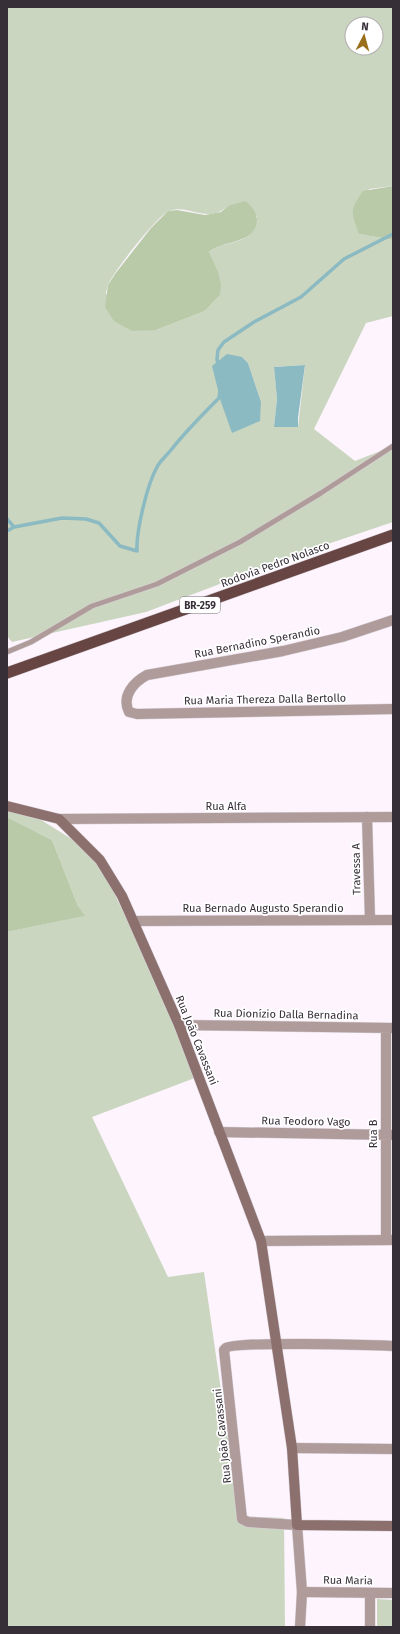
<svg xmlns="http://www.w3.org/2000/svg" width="400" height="1634" font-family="'Fira Sans',sans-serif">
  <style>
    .green { fill: #cad6bf; fill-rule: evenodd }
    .forest { fill: #b9caa9 }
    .water { fill: #8cbac2 }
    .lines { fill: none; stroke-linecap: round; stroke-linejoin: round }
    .stream { stroke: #8cbac2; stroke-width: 3.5 }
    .service-casing { stroke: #d9d1da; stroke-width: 6 }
    .minor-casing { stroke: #d9d1da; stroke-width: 11 }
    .tertiary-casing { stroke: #d9d1da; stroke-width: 11 }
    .secondary-casing { stroke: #d9d1da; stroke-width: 11 }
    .trunk-casing { stroke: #d9d1da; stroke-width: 12 }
    .service { stroke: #af9c9a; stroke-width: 5 }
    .minor { stroke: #af9c9a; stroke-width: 10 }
    .tertiary { stroke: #af9c9a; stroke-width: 10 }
    .secondary { stroke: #8b706e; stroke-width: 10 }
    .trunk { stroke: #664542; stroke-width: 11 }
    .labels { text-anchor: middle; stroke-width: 3.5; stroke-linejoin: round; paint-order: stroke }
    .shield { fill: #fff; stroke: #736d74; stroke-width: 1 }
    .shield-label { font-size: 10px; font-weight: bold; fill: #372f38 }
    .street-label { font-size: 11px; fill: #372f38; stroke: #fff }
  </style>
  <rect width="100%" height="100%" fill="#fdf4fe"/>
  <path class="green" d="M 7,7 L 393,7 L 393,186 L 369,189 L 359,234 L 393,240 L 393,316 L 366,323 L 314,429 L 355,461 L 393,446 L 393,522 L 304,552 L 146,612 L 12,642 L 7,636 ZM 352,24 L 376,24 L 376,48 L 352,48 ZM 228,206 L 257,216 C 256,246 226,239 209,252 C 214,268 221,277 220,295 L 205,311 L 156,330 L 106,294 C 106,292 107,288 108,285 C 113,272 157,216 169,211 C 188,203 207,225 228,206 ZM 242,357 L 248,363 L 261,402 ZM 305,365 L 298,427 L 274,427 L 277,399 L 274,367 Z
    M 7,809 L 38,818 L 78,843 L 103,869 L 200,1076 L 92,1117 L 168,1277 L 204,1272 L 239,1516 L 284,1518 L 285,1627 L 7,1627 L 7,932 L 84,916 L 78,906 L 52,840 L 7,817 Z
    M 377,1599 L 393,1600 L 393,1627 L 377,1627 Z"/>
  <path class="forest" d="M 393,186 L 393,240 L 359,234 C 351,211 349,212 363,191 Z
    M 245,201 C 251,205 256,211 257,219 C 257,244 224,240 209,252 L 218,272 L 221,284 L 220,295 L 205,311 L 156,330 L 132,331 L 114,321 L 105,307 L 108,285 L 115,274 L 151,228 L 168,211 L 177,210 L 205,215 L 221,212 L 228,206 Z
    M 7,817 L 52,840 L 78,906 L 85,916 L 7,932 Z"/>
  <path class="water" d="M 227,354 L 242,357 L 248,363 L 261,402 L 260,421 L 232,433 L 221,402 L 212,366 Z
    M 305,365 L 298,418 L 298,427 L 274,427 L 277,399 L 274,367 Z"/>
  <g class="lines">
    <path class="stream" d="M 218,365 L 217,359 L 218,350 L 224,342 L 254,322 L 301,297 L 344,259 L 393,234
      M 7,519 L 14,527
      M 7,531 L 14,527 L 62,518 L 86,519 L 99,523 L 120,546 L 137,551 C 136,531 147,485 157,467 C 160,461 166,456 171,450 C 185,432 202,415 219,398 L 220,391"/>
    <g class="service-casing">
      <path id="service" d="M 7,652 L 31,642 L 92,606 L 157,584 L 240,542 L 321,493 L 393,446"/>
    </g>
    <g class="minor-casing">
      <path id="minor" d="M 393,620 L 342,637 L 283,651 L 147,675 C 134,682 121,696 129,712 L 137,714 L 393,709
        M 367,817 L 370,919
        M 59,819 L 393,817
        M 134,921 L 393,920
        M 179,1025 L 393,1028
        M 386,1028 L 386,1240
        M 219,1132 L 393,1135
        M 261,1241 L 393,1240
        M 292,1448 L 393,1449
        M 297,1525 L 248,1522 L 242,1519 L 224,1350 L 226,1348 C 234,1341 372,1345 393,1346
        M 302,1592 L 393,1593
        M 370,1627 L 370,1593"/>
    </g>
    <g class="tertiary-casing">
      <path id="tertiary" d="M 297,1525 L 302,1592 L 300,1627"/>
    </g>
    <g class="secondary-casing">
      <path id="secondary" d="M 7,806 L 59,819 L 100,860 L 122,896 L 179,1025 L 261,1241 L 292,1448 L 297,1525 L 393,1526"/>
    </g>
    <g class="trunk-casing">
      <path id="trunk" d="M 7,673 L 393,535"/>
    </g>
    <use href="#service" class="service"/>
    <use href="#minor" class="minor"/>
    <use href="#tertiary" class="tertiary"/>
    <use href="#secondary" class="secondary"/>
    <use href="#trunk" class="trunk"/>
  </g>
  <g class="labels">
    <rect class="shield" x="180" y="597" width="40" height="16" rx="3"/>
    <g class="shield-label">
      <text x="200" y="609">BR-259</text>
    </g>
    <g class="street-label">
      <text transform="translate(275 564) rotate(-20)" y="4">Rodovia Pedro Nolasco</text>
      <text transform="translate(257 642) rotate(-11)" y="4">Rua Bernadino Sperandio</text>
      <text transform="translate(265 699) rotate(-1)" y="4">Rua Maria Thereza Dalla Bertollo</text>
      <text x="226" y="810">Rua Alfa</text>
      <text transform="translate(356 869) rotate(-91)" y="4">Travessa A</text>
      <text x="263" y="912">Rua Bernado Augusto Sperandio</text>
      <text transform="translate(286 1014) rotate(1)" y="4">Rua Dionízio Dalla Bernadina</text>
      <text transform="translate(197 1040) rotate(68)" y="4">Rua João Cavassani</text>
      <text transform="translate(306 1121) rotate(1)" y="4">Rua Teodoro Vago</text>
      <text transform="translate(373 1134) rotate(-90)" y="4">Rua B</text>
      <text transform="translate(222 1436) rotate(-96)" y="4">Rua João Cavassani</text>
      <text transform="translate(348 1580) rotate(1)" y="4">Rua Maria</text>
    </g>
  </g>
  <rect width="400" height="1634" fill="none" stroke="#372f38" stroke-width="16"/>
  <g transform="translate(364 36) rotate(6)"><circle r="19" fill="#ffffff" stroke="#afacaf"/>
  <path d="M0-3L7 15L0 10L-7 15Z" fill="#996f1c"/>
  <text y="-6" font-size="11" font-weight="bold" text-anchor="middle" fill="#372f38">N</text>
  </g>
</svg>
